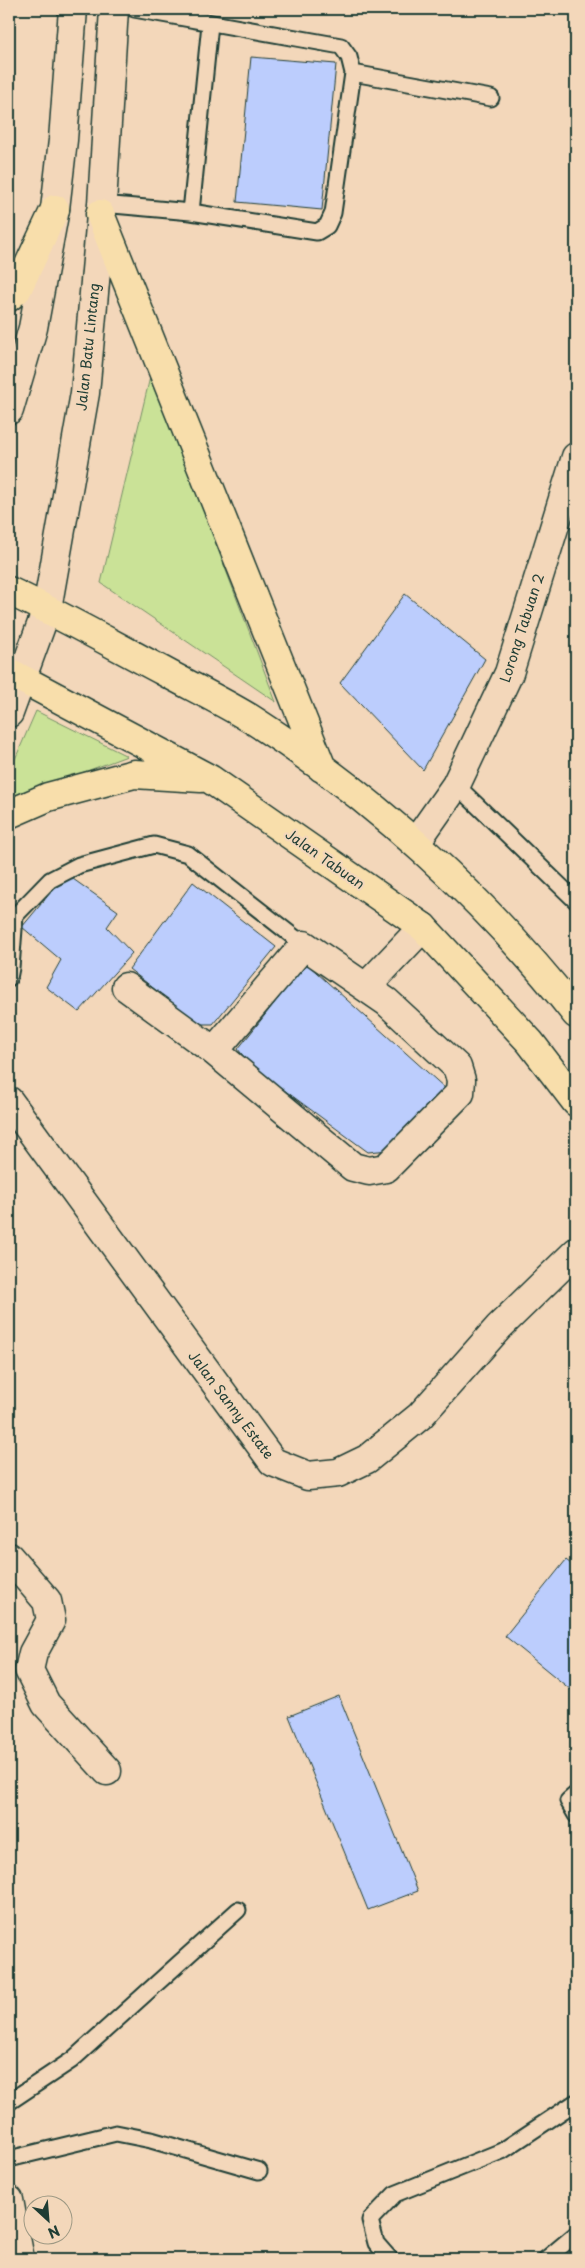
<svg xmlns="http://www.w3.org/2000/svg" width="585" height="2268" font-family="'Playpen Sans',sans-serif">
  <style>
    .green { fill: #cae297; stroke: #749066 }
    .building { fill: #bccdfd; stroke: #1f3d34 }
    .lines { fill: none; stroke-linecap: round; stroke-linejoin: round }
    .service-casing { stroke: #1f3d34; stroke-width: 19 }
    .minor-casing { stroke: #1f3d34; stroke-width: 31 }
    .secondary-casing { stroke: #1f3d34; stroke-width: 31 }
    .primary-casing { stroke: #1f3d34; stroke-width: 31 }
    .service { stroke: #f3d7ba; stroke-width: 15 }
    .minor { stroke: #f3d7ba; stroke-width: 28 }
    .secondary { stroke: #f3d7ba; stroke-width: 28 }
    .primary { stroke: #f8deab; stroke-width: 28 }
    .labels { text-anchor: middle; stroke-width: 4.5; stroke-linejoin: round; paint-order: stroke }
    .street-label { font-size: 14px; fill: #1f3d34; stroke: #f3d7ba }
  </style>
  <rect width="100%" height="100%" fill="#f3d7ba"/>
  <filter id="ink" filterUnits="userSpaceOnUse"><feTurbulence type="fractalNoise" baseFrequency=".02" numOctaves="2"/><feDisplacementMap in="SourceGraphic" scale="10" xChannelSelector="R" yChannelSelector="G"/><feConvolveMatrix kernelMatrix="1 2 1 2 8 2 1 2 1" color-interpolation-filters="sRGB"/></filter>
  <g filter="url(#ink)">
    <path class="green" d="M 151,373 L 276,702 L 101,583 Z
      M 36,711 L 127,756 L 9,800 L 9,773 Z"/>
    <path class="building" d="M 251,57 L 336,64 L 322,210 L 237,202 Z
      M 405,594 L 485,659 L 423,770 L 340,683 Z
      M 66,874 L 118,911 L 107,927 L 132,953 L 79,1012 L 46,987 L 61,960 L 22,927 Z
      M 193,882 L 276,947 L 213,1024 L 199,1024 L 129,969 Z
      M 306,963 L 446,1089 L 389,1150 L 368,1152 L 249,1064 L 238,1049 Z
      M 566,1560 L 576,1568 L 576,1694 L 505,1636 Z
      M 339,1696 L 418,1891 L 368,1910 L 289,1716 Z"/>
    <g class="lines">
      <g class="service-casing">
        <path id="service" d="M 353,73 L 491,98
          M 102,204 L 191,212 L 317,232 L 327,226 L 333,213 L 353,73 L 349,57 L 341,46 L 134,9
          M 191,212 L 210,24
          M 456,785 L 576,901
          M 9,978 L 11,968 L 15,916 L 50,880 L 79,865 L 154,845 L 188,854 L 304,945
          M 576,1794 L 568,1801 L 576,1815
          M 9,2102 L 72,2060 L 238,1910
          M 9,2159 L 116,2133 L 151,2140 L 259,2171
          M 390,2259 L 376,2243 L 370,2220 L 395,2194 L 502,2151 L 576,2102
          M 546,2259 L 576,2234"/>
      </g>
      <g class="minor-casing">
        <path id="minor" d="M 416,842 L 456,785 L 509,673 L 576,457
          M 367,986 L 423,927
          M 126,987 L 214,1051 L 353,1167 L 369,1171 L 386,1168 L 460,1093 L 461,1080 L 457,1067 L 387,1002 L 304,945 L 214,1051
          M 9,1101 L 273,1462 L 308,1476 L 338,1473 L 367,1459 L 420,1416 L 499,1327 L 576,1252
          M 9,1557 L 47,1601 L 51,1620 L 33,1653 L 29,1670 L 46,1704 L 107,1771
          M 9,2200 L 20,2259"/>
      </g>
      <g class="secondary-casing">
        <path id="secondary" d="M 9,410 L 33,328 L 55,209 L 63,140 L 73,9
          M 9,713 L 47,609 L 85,393 L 102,204 L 114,9"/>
      </g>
      <g class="primary-casing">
        <path id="primary" d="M 100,214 L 322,768
          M 9,297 L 17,290 L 55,209
          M 9,591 C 61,615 112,644 163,671 C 194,688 226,703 256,722 C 376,799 488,902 576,1014
          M 9,672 L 210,779 L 423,927 L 530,1042 L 576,1102
          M 9,814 L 48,797 L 134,774 L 201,778"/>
      </g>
      <use href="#service" class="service"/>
      <use href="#minor" class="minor"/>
      <use href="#secondary" class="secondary"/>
      <use href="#primary" class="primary"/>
    </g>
  </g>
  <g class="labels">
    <g class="street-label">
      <text transform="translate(88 347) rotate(-84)" y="5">Jalan Batu Lintang</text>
      <text transform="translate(522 628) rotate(-72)" y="5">Lorong Tabuan 2</text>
      <text transform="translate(325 859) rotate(35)" y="5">Jalan Tabuan</text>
      <text transform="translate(231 1405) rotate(53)" y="5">Jalan Sanny Estate</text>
    </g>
  </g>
  <rect width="585" height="2268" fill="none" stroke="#f3d7ba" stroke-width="30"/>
  <rect x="15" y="15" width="555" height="2238" fill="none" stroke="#1f3d34" stroke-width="2" filter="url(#ink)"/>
  <g transform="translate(48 2220) rotate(154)"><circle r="24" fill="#f3d7ba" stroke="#9e9984"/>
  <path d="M0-4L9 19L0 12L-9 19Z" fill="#1f3d34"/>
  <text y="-8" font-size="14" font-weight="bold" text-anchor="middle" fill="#1f3d34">N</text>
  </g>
</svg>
